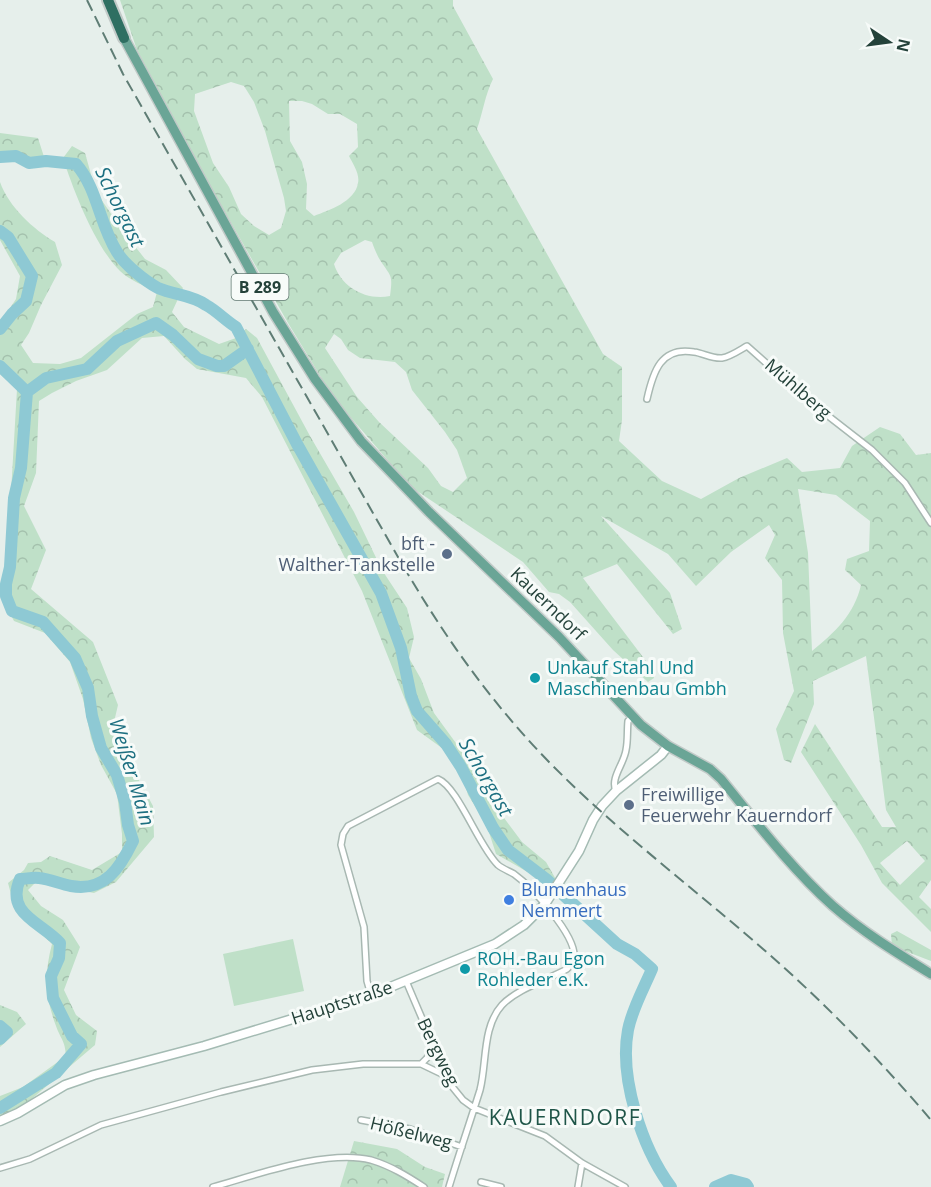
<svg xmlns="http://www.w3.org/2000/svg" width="931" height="1187" font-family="'Open Sans',sans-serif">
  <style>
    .green { fill: #bfe0c8 }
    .forest { fill: url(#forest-crowns); fill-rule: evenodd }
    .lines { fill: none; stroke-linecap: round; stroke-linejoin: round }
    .river { stroke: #8ec9d4; stroke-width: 12 }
    .street-casing { stroke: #a8b8b2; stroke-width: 8 }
    .secondary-casing { stroke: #a4bbb3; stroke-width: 11 }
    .primary-casing { stroke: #c2cac8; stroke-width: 12 }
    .highway-casing { stroke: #c2cac8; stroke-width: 14 }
    .street { stroke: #fff; stroke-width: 5 }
    .secondary { stroke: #fff; stroke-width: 8 }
    .primary { stroke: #6aa596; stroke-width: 9 }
    .highway { stroke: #2f6f62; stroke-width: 10 }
    .rail { stroke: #5f7d75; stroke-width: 2; stroke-dasharray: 12 6; stroke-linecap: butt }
    .service-dot { fill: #5c6f8a; stroke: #f7fbf9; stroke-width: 2 }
    .culture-dot { fill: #0f9aa8; stroke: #f7fbf9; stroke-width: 2 }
    .shop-dot { fill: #3f7fe0; stroke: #f7fbf9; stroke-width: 2 }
    .labels { text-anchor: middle; stroke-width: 6; stroke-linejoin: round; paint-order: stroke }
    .shield { fill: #f7fbf9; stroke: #637a73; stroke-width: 1.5 }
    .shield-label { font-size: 16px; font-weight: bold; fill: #24423a }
    .street-label { font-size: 18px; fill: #24423a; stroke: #f7fbf9 }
    .service-label { font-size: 18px; fill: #4e5e75; stroke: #f7fbf9; text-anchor: end }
    .culture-label { font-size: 18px; fill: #0d838f; stroke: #f7fbf9; text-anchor: start }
    .shop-label { font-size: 18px; fill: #366cbe; stroke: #f7fbf9; text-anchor: start }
    .water-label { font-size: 20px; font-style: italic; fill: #1c6f80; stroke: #f7fbf9 }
    .quarter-label { font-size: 21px; letter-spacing: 1.5px; fill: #1f5548; stroke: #f7fbf9 }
  </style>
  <defs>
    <pattern id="forest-crowns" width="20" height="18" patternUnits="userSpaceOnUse" patternTransform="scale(1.5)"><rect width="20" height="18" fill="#bfe0c8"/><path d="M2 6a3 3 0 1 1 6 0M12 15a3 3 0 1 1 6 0" fill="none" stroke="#a4c1ad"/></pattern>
  </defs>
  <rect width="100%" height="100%" fill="#e6efeb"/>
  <path class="green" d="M 293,939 L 304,991 L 234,1006 L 223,954 Z"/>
  <path class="forest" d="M 120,0 L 453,0 L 453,6 L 493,79 C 485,95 483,112 477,129 L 603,354 L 622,367 L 622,420 L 619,441 L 662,481 L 701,499 L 739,478 L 787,458 L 802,472 L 840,468 L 852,446 L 880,427 L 900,434 L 916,455 L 931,453 L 931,880 L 919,897 L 931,909 L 931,932 L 882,883 L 861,845 L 801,752 L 815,724 L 882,827 L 896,827 L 886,810 L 866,656 L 813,681 L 814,704 L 791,763 L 784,760 L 776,729 L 794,691 L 783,633 L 782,580 L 765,558 L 775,535 L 769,525 L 731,552 L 696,586 L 668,554 L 601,516 L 670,593 L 682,629 L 673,634 L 617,564 L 583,578 L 652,669 L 654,678 L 648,682 L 613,650 L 570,602 L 559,594 L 549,592 L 523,562 L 411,487 L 333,397 L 288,323 L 204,175 L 137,50 ZM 231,82 L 244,86 L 254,102 L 265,131 L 284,198 L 286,211 L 281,228 L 269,235 L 254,226 L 241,214 L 229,187 L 213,163 L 194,111 L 195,94 ZM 289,101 L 302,101 L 312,104 L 328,114 L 340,114 L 357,124 L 358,147 L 349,156 C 353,164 360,174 358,183 C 355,202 329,210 314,216 L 306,209 L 307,184 L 302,162 L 290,141 ZM 365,240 L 372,242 C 374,248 377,255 380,260 C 391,277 393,274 390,296 C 366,301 341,287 334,264 L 341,253 ZM 334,334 L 341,339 L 348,350 L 360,358 L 395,362 L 406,372 L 412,390 L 445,432 L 457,450 L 467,478 L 453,492 L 441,486 L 428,468 L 379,422 L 357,397 L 325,348 ZM 798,489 L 836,495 L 870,521 L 869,551 L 847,559 L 845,570 L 861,585 C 854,615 835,632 812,651 L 808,553 ZM 907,841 L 925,861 L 900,885 L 880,863 Z
    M 0,133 L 38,138 L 45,160 L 0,151 Z
    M 72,146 L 85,153 L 96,192 L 123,231 L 145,259 L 166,270 L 183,288 L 172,312 L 184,327 L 219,344 L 236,338 L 246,329 L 257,338 L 310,436 L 354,512 L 382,570 L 407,608 L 414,637 L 409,658 L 421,679 L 434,713 L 469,761 L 487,795 L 522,842 L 546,862 L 558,883 L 551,891 L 545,882 L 496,854 L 486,823 L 468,795 L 464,781 L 446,751 L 417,730 L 362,591 L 262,397 L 246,378 L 197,369 L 185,359 L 164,336 L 142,338 L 107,370 L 76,381 L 52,393 L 39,401 L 36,473 L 24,506 L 46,550 L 31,589 L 93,642 L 118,705 L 114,722 L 126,756 L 153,806 L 154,837 L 116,882 L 94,893 L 36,882 L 28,890 L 41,906 L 63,920 L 80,947 L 64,990 L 76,1015 L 97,1031 L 95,1045 L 21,1108 L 0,1116 L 0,1096 L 23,1087 L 66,1056 C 65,1040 61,1040 56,1026 C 45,997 44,974 52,944 L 15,909 L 8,883 L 24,870 L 28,863 L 41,862 L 50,856 L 92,870 L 122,852 L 122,834 L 117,794 L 101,765 L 91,738 L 83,699 L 70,662 L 45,633 L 14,621 L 1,596 L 9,527 L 17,389 L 0,374 L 0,320 L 4,317 L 16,299 L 20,276 L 0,240 L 0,182 C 9,207 33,229 55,242 L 62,265 L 41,305 L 29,333 L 21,345 L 33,363 L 60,364 L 81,358 L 137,314 L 153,307 L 157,292 C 145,286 129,280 120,271 C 95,246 74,192 63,158 Z
    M 897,931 L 931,950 L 931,961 L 892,946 L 891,934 Z
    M 0,1005 L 17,1012 L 26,1024 L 0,1047 Z
    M 354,1141 L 397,1149 L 425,1167 L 445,1174 L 442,1187 L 340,1187 Z"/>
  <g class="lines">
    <path class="river" d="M 0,157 L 16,156 L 29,163 L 46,161 L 76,164 C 98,189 99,224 117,252 C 124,264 145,281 158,288 C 174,295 192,295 206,305 C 217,311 225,320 236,327 L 297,444 L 381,593 L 401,648 L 411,696 L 417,711 L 446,744 L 461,767 L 493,828 L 508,850 L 546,879 L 617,944 L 635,954 L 652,969 C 644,988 632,1009 628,1030 C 619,1078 642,1148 671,1187
      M 0,231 L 8,237 L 32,276 L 26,301 L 12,314 L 0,329
      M 0,366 L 27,392 L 21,468 L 14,498 L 10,567 L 6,584 L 6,596 L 12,611 L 43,622 L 75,658 L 88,688 L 92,716 L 101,748 L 117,775 L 125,802 L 128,825 L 133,841 C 120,868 105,892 71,886 C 60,884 50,879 39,878 C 33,877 26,879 20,879 C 5,914 41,922 60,943 L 59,958 L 51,976 L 53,998 L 72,1036 L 81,1044 L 56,1073 L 0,1108
      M 27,392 L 46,378 L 87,369 L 117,341 L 156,323 L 173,335 L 198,359 L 217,366 L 224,366 L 248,349
      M 0,1026 L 7,1032 L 0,1039
      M 715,1187 L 731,1180 L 746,1184 L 748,1187"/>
    <g class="street-casing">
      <path id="street" d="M 647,399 C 653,372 661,346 694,352 C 703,353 712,359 722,358 C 730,357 740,350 747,346 L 809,401 L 872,450 L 905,483 L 931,523
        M 616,791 C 610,778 624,764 626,750 C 628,741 627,731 628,721 L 632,717
        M 406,981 L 450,1084 L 463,1100 L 474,1108 L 545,1136 L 582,1163 L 625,1187
        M 371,995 L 367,981 L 364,927 L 341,845 L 343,834 L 348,826 L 438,779 C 458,787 479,847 498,865 C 503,869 509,871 514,874 C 532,887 577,936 574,958 C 573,963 570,966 567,969 C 547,980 517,989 502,1005 C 482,1027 487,1063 480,1090 C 470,1122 459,1154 449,1187
        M 421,1064 L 427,1058 L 433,1045
        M 361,1120 L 410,1129 L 462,1147
        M 0,1168 L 30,1159 L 101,1125 L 221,1092 L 312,1070 L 363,1064 L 421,1064 L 446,1076
        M 481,1182 L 501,1187
        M 213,1187 C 256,1175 327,1149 371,1160 C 391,1166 407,1176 424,1187
        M 578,1187 L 582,1163"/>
    </g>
    <g class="secondary-casing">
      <path id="secondary" d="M 0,1121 L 18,1113 L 65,1085 L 94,1075 L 204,1046 L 371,995 L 495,944 L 524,925 L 545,904 L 579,851 L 593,820 L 602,806 L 616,791 L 661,755 L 668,746"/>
    </g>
    <g class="primary-casing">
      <path id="primary" d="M 124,38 L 273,312 L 315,379 L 361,441 L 429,512 L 559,637 L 641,725 L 668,746 L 710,769 L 721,779 C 756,822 792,869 833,906 C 864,933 897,953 931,974"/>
    </g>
    <g class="highway-casing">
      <path id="highway" d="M 108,0 L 124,38"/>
    </g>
    <use href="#street" class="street"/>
    <use href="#secondary" class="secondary"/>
    <use href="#primary" class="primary"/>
    <use href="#highway" class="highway"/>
    <path class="rail" d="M 87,0 L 123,74 L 402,564 C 444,636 492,704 551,764 C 616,830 692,887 763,949 C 823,1001 879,1059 931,1120"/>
  </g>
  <g class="service-dot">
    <circle cx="447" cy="554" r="6"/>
    <circle cx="629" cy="805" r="6"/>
  </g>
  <g class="culture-dot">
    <circle cx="535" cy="678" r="6"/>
    <circle cx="465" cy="969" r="6"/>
  </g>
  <circle class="shop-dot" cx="509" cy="900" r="6"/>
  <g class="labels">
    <rect class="shield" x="231.5" y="274" width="57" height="26" rx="4.5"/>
    <g class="shield-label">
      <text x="260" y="293">B 289</text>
    </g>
    <g class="street-label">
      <text transform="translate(798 389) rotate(41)" y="6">Mühlberg</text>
      <text transform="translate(548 604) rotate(44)" y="6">Kauerndorf</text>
      <text transform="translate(342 1003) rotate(-18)" y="6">Hauptstraße</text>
      <text transform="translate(438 1052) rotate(64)" y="6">Bergweg</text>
      <text transform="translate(411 1133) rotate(14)" y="6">Hößelweg</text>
    </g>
    <g class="service-label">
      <text x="435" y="550">bft -<tspan x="435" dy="21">Walther-Tankstelle</tspan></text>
      <text x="641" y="801" text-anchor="start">Freiwillige<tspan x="641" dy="21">Feuerwehr Kauerndorf</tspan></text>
    </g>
    <g class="culture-label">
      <text x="547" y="674">Unkauf Stahl Und<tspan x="547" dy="21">Maschinenbau Gmbh</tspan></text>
      <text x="477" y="965">ROH.-Bau Egon<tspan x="477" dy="21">Rohleder e.K.</tspan></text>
    </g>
    <g class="shop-label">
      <text x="521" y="896">Blumenhaus<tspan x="521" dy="21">Nemmert</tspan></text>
    </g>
    <g class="water-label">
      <text transform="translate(120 207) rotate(64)" y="7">Schorgast</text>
      <text transform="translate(132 772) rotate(73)" y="7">Weißer Main</text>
      <text transform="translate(486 777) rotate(60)" y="7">Schorgast</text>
    </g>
    <g class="quarter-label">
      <text x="565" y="1125">KAUERNDORF</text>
    </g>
  </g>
  <g transform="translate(889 42) rotate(103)" stroke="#f7fbf9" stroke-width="4.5" paint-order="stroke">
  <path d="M0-4.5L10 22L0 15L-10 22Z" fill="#24423a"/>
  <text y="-9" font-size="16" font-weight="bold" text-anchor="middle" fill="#24423a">N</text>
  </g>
</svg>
